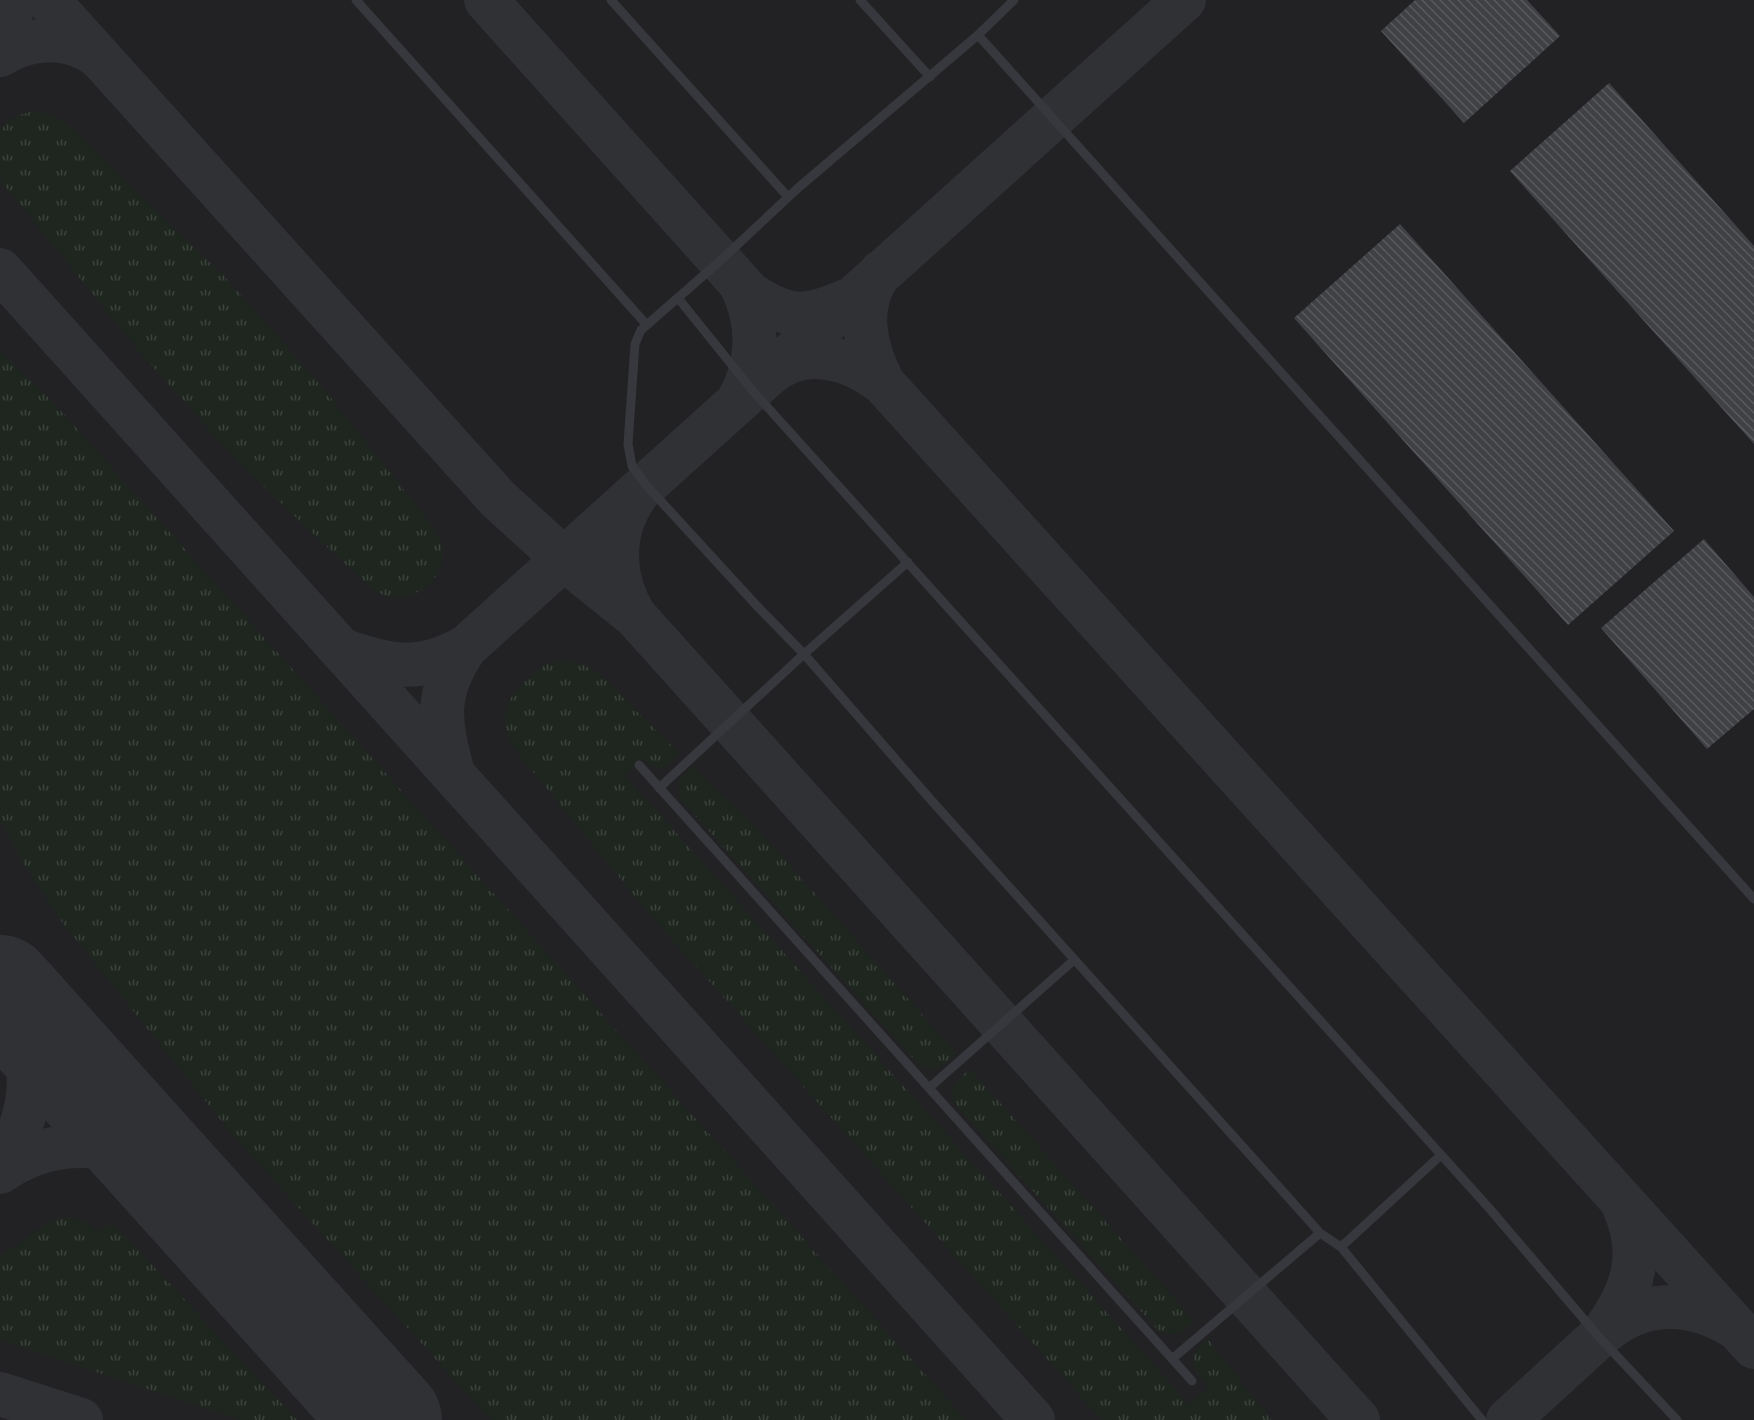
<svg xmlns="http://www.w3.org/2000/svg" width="1754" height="1420" font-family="'Sofia Sans Condensed',sans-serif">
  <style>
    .built { fill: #222225 }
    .grass { fill: url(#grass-tufts) }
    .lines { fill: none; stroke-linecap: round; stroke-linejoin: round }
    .taxiway { stroke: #303135; stroke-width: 44 }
    .runway { stroke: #303135; stroke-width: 108 }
    .building { fill: url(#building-back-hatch) }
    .service { stroke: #37383d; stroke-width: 9 }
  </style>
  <defs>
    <pattern id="grass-tufts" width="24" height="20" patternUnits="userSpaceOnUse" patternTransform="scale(1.5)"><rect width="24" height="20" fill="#1e261f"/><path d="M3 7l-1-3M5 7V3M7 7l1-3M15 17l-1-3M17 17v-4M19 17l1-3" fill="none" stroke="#3c433d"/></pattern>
    <pattern id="building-back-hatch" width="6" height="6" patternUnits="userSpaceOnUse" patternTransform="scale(1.5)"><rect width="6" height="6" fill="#404145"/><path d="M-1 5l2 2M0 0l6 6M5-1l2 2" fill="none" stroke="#595a5e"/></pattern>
  </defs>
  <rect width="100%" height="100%" fill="#161618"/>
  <path class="built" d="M 0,0 L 1754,0 L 1754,1420 L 0,1420 Z"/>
  <path class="grass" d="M 34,111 C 49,113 59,117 71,127 L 225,277 L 323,388 L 431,524 C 435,532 441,540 442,550 C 446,577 418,600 392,597 C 381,596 372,588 364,582 L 239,463 L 138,350 L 5,186 L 0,179 L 0,131 L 7,122 L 19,115 Z
    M 0,350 L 52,401 L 966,1420 L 491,1420 L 236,1139 L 61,921 L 26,868 L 0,819 Z
    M 562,660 C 578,661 587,666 600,675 L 680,754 L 667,766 L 659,769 L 650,765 L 644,759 L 625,776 L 1189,1404 L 1209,1387 C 1191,1367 1185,1357 1208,1339 L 1271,1420 L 1103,1420 L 1089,1406 L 650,915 L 516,751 C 498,723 502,702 526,680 C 538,669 546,662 562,660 Z
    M 692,766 L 754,825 L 957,1054 C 945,1064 936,1073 920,1066 L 683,802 L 679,793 L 679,780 Z
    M 970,1069 L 1189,1315 L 1194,1322 C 1182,1333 1173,1339 1158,1330 L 954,1103 C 947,1086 958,1079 970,1069 Z
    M 73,1217 L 90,1224 L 98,1232 L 112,1222 L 297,1420 L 241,1420 L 0,1340 L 0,1256 L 52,1220 Z"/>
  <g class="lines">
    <path class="taxiway" d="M 48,0 L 498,499 L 564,559 L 635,616 L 1358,1420
      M 486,0 L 750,294 C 789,319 804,319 846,301
      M 0,51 L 9,26 L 13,0
      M 0,55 C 31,36 70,34 99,57
      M 0,270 L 1033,1420
      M 881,272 C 855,305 865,348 883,383
      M 767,376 C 802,344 849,357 883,383 L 1754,1347
      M 737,403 C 759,366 760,323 741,285
      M 635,497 C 610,534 612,579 635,616
      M 341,650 C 390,666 418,674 466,647 L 1184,0
      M 453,773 C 439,722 434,693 466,647
      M 0,958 L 67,1052 L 170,1178
      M 0,1166 C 40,1109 35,1053 5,993
      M 0,1172 C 50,1138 108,1138 159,1169
      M 307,1330 L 376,1420
      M 1602,1334 C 1634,1290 1646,1254 1622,1202
      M 0,1394 L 81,1420
      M 1508,1420 L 1602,1334 C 1641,1300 1689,1299 1733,1326"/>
    <path class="runway" d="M 0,989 L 388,1420"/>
  </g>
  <path class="building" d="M 1415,0 L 1527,0 L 1560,36 L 1464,123 L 1381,31 Z
    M 1609,83 L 1754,246 L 1754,444 L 1510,171 Z
    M 1400,224 L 1674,531 L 1568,625 L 1294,318 Z
    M 1704,539 L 1754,597 L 1754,709 L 1707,749 L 1601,628 Z"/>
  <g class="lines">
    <path class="service" d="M 356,0 L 646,324
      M 611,0 L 788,197
      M 860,0 L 930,77
      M 1014,0 L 978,35 L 798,188 L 720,261 L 641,330 L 635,344 L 628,444 L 632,466 L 646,485 L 757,606 L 804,654 L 931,800 L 1287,1196 L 1320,1233 L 1341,1247 L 1482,1420
      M 978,35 L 1754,899
      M 678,298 L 752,390 L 1489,1208 L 1599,1337 L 1677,1420
      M 639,765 L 1192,1381
      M 659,788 L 804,654 L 908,562
      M 929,1088 L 1074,960
      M 1341,1247 L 1441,1155
      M 1172,1359 L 1320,1233"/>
  </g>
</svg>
